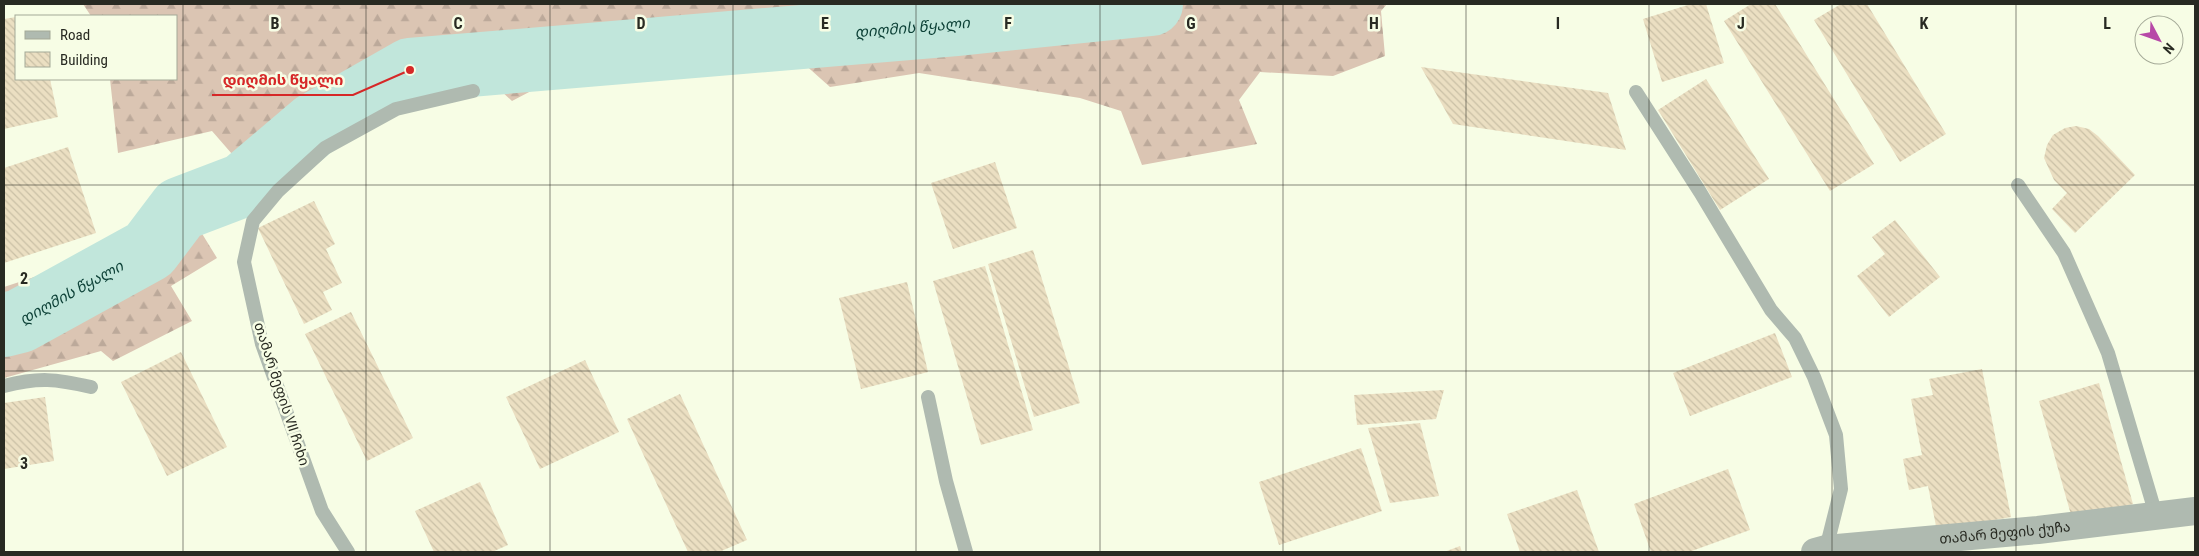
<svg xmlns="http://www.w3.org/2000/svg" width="2199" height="556" font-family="'Roboto Condensed','Noto Sans Georgian',sans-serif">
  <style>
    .forest { fill: url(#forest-firs) }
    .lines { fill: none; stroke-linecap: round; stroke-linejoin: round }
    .river { stroke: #c1e6db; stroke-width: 64 }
    .building { fill: url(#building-back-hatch) }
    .service { stroke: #afbab0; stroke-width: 14 }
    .minor { stroke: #afbab0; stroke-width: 28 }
    .grid { fill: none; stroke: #282a22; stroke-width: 1; stroke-opacity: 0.55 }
    .labels { text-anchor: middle; stroke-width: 5; stroke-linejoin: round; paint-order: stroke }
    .street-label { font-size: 14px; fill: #282a22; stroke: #f7fde5 }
    .water-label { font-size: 15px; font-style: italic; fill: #0d4137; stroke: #f7fde5 }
    .grid-label { font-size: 16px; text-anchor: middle; font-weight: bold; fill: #282a22; stroke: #f7fde5; stroke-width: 5; stroke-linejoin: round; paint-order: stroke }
    .leader { fill: none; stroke: #d62828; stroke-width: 2 }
    .callout-dot { fill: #d62828; stroke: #f7fde5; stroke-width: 2 }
    .callout-label { font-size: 15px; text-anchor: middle; font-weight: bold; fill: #d62828; stroke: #f7fde5; stroke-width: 5; stroke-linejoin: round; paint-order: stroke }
  </style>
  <defs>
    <pattern id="forest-firs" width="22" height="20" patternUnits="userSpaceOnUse" patternTransform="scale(1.25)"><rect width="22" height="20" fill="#dbc5b3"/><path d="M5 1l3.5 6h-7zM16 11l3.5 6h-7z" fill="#bca99a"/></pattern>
    <pattern id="building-back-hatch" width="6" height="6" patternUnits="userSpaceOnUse" patternTransform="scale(1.25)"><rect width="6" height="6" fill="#ebdfc2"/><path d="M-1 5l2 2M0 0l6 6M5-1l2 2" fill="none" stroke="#cac0a6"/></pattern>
  </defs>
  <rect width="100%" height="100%" fill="#f7fde5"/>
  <path class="forest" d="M 83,4 L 1387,4 L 1381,11 L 1385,56 L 1333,76 L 1260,72 L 1239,100 L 1257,144 L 1142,165 L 1121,111 L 1080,98 L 919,73 L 830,87 L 802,62 L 552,80 L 512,101 L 486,77 L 417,85 L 329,130 L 237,211 L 201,232 L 217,258 L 171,286 L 192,321 L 113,361 L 101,351 L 4,378 L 4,287 L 107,253 L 232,154 L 212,131 L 118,153 L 110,79 L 176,79 L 176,16 L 91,16 Z"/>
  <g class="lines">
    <path class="river" id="s1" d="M 4,325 L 20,321 L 149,250 L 180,209 L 243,185 L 315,124 L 410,70 L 956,24 L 1151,4"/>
  </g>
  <path class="building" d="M 1691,4 L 1706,4 L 1724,63 L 1662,82 L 1643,19 Z
    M 1751,4 L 1775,4 L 1874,164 L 1830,191 L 1724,21 Z
    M 1841,4 L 1867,4 L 1946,134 L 1900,162 L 1814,20 Z
    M 16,17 L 16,79 L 50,79 L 58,117 L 4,129 L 4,19 Z
    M 1421,67 L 1608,93 L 1626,150 L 1453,124 Z
    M 1706,79 L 1769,179 L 1720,210 L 1658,110 Z
    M 2076,126 L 2089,129 L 2098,136 L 2135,175 L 2075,233 L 2052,209 L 2067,193 L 2054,180 L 2044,158 L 2047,145 L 2053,135 L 2065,128 Z
    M 68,147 L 96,233 L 4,263 L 4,168 Z
    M 995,162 L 1017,228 L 953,249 L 931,183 Z
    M 314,201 L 335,244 L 326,249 L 342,283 L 323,292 L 332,310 L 304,324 L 258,228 Z
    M 1895,220 L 1940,277 L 1889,317 L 1857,276 L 1885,254 L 1872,237 Z
    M 1033,250 L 1080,403 L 1034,417 L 988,264 Z
    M 985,266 L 1033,430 L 981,445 L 933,281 Z
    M 907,282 L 928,372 L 861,389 L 839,298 Z
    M 351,312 L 413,438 L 367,461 L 305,334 Z
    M 1775,333 L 1792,377 L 1690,416 L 1673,373 Z
    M 181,352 L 227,447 L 167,476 L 121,382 Z
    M 585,360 L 619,432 L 540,469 L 506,397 Z
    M 1982,369 L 2011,517 L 1937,531 L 1928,486 L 1909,490 L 1903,459 L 1922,455 L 1911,399 L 1933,395 L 1929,379 Z
    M 2099,383 L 2133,504 L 2073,522 L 2039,401 Z
    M 1444,390 L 1436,419 L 1357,425 L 1354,395 Z
    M 680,394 L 747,540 L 719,552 L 688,552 L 627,419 Z
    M 45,397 L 54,461 L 4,469 L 4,403 Z
    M 1420,423 L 1439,496 L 1390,503 L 1368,428 Z
    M 1361,448 L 1382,511 L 1279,545 L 1259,482 Z
    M 1728,469 L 1750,530 L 1689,552 L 1651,552 L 1634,504 Z
    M 480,482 L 508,545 L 492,552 L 434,552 L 415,511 Z
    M 1577,490 L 1599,552 L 1520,552 L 1507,514 Z
    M 1460,546 L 1462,552 L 1444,552 Z"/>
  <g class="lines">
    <path class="service" d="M 1636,92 L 1700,192 L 1771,310 L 1795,338 L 1814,377 L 1836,435 L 1841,489 L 1826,549
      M 2018,185 L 2064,253 L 2108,353 L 2156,515
      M 4,386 C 39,377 56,379 91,387
      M 928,397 L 946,481 L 966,552
      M 348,552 L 322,511 L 262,344 L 244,262 L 253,221 L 278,191 L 325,148 L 396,109 L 473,91"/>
    <path class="minor" id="s2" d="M 1815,552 L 1826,549 L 2038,530 L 2195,511"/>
  </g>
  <path class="grid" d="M 183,4 L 183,552M 366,4 L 366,552M 550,4 L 550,552M 733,4 L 733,552M 916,4 L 916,552M 1100,4 L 1100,552M 1283,4 L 1283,552M 1466,4 L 1466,552M 1649,4 L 1649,552M 1832,4 L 1832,552M 2016,4 L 2016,552M 4,185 L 2195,185M 4,371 L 2195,371"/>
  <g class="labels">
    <g class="street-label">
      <text transform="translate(282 394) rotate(72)" y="5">თამარ მეფის VII ჩიხი</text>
      <text dy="5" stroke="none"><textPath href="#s2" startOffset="191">თამარ მეფის ქუჩა</textPath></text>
    </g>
    <g class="water-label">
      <text dy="5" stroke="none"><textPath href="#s1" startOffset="990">დიღმის წყალი</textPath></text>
      <text dy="5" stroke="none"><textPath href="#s1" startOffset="75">დიღმის წყალი</textPath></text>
    </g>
  </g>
  <g class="grid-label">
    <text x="275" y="29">B</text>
    <text x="458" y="29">C</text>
    <text x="641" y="29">D</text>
    <text x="825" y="29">E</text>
    <text x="1008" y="29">F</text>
    <text x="1191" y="29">G</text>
    <text x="1374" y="29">H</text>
    <text x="1558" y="29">I</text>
    <text x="1741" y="29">J</text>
    <text x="1924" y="29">K</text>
    <text x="2107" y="29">L</text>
    <text x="24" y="284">2</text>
    <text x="24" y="469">3</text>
  </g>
  <path class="leader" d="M410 70L353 95H212"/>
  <circle class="callout-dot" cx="410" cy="70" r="5"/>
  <g class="callout-label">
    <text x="283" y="85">დიღმის წყალი</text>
  </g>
  <rect width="2199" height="556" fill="none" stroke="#282a22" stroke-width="10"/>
  <rect x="15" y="15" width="162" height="65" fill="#f7fde5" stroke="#a4a997"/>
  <rect x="25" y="31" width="25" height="8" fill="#afbab0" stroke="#a4a997"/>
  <text x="60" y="40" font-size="15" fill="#282a22">Road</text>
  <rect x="25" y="52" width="25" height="15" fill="url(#building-back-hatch)" stroke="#a4a997"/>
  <text x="60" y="65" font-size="15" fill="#282a22">Building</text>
  <g transform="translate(2159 40) rotate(131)"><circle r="24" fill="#f7fde5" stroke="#a4a997"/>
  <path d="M0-4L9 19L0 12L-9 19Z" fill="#b749a7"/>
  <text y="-8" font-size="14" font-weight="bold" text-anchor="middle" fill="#282a22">N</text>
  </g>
</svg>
